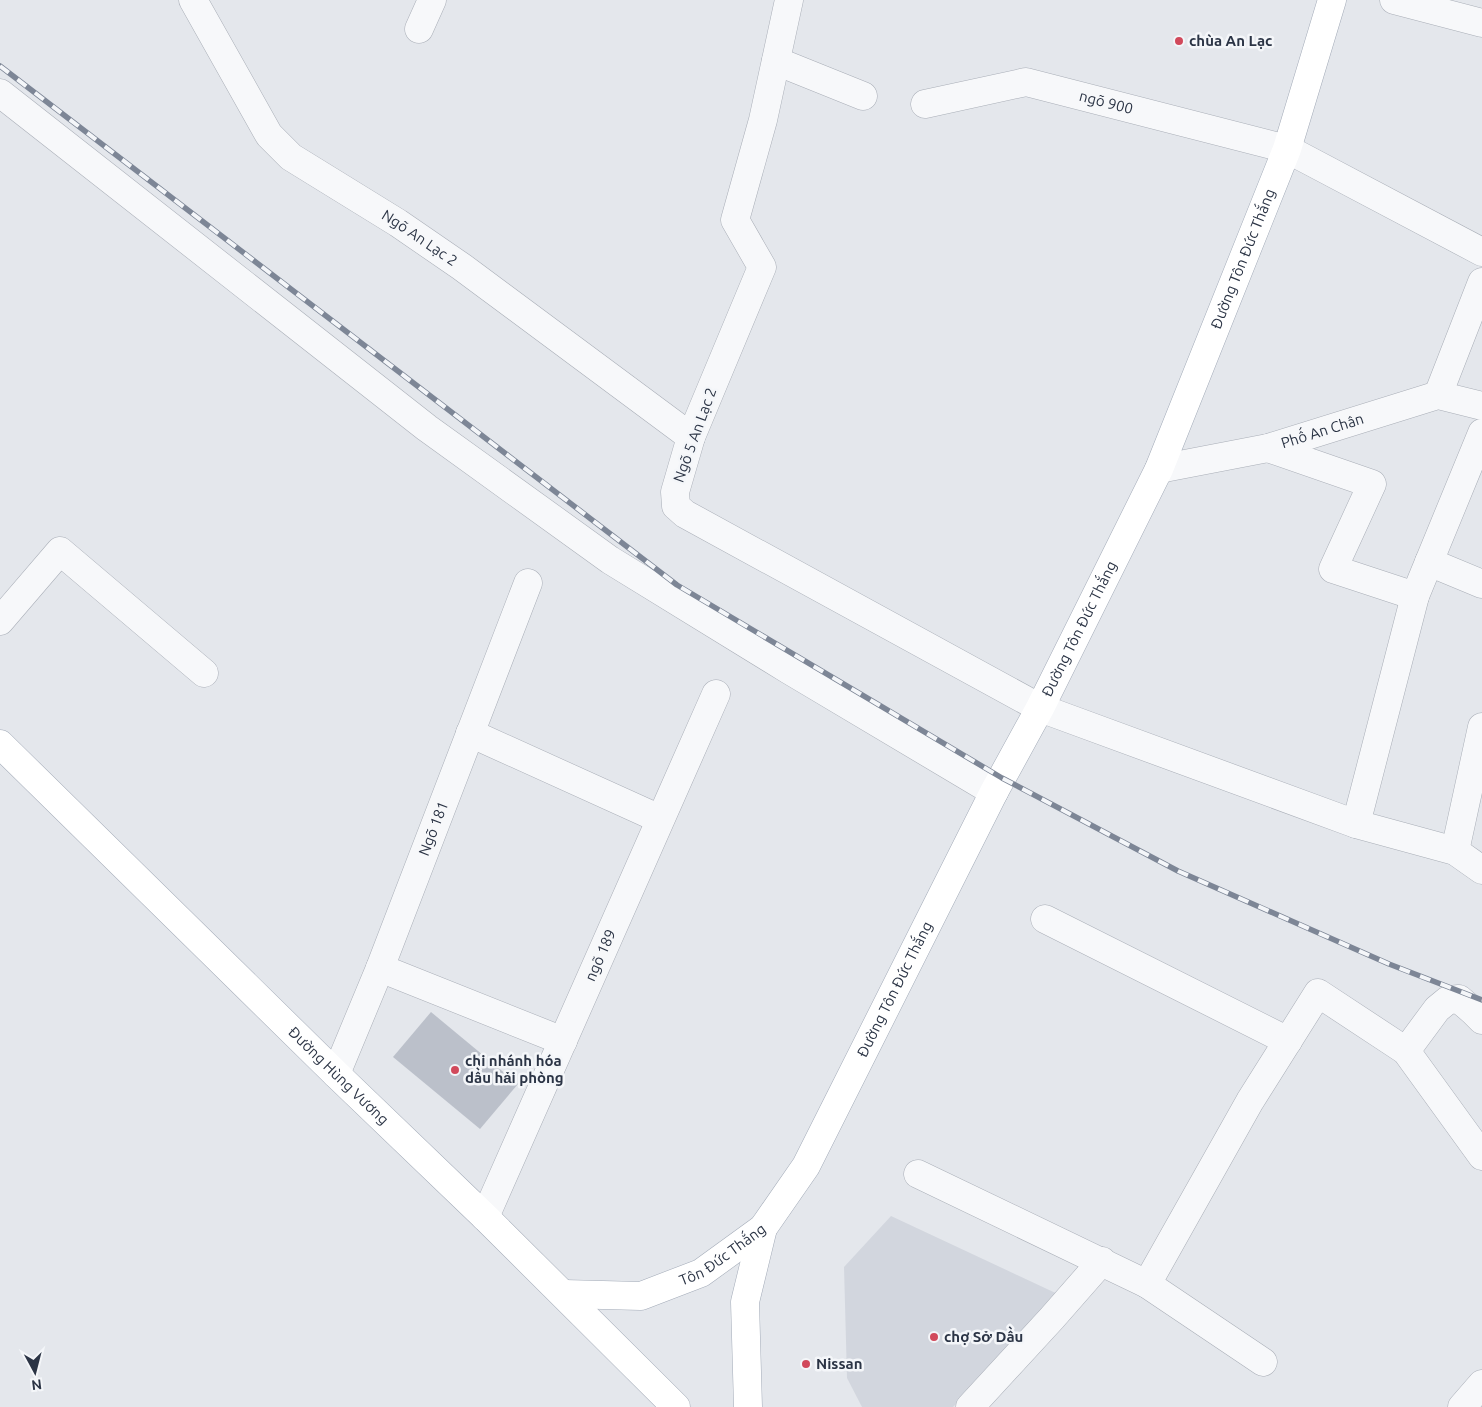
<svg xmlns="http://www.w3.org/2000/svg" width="1482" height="1407" font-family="Ubuntu,sans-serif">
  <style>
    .built { fill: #d2d6de }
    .building { fill: #bbc0ca }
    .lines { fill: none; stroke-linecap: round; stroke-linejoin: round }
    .minor-casing { stroke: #a9aeb7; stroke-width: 29 }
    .major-casing { stroke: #a3abb8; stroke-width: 29 }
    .minor { stroke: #f7f8fa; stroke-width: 28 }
    .major { stroke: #fff; stroke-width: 28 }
    .rail-casing { stroke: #7d8696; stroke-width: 5.5 }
    .rail { stroke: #f4f6f9; stroke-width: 4; stroke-dasharray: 11; stroke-linecap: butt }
    .poi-dot { fill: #d1495b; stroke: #f4f6f9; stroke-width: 2 }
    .labels { text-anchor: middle; stroke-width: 5; stroke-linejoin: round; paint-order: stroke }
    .poi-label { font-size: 15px; font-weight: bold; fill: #2b3445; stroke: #f4f6f9; text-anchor: start }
    .street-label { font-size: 15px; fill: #2b3445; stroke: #f4f6f9 }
  </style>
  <rect width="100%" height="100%" fill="#e4e7ec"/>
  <path class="built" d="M 891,1216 L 1062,1296 L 953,1407 L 862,1407 L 847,1378 L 844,1267 Z"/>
  <path class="building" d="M 431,1012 L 518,1084 L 480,1129 L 393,1057 Z"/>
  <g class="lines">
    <g class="minor-casing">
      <g id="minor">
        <path id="s1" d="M 193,0 L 269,135 L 291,157 L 398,223 L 462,267 L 691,437"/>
        <path d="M 789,0 L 763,120 L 735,220 L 762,267 L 691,437 L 675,492 L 676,506 L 685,514 L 1040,708 L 1356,824 L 1455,851 L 1482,870"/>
        <path d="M 1394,0 L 1482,23"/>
        <path d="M 419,29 L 432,0"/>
        <path d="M 776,61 L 863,96"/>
        <path d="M 0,93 L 427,428 L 610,560 L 789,670 L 994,792"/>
        <path id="s2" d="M 925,104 L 1026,82 L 1287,149 L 1482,252"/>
        <path d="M 1438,395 L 1482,282"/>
        <path d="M 1268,448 L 1372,484 L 1333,569 L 1415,596"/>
        <path id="s3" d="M 1159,469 L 1268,448 L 1438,395 L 1482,406"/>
        <path d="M 1429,562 L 1482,584"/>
        <path d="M 0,621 L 60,551 L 204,673"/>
        <path d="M 470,733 L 660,819"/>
        <path d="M 1356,824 L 1415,596 L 1482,433"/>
        <path d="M 1455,851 L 1482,727"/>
        <path d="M 1045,919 L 1288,1041"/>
        <path d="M 380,968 L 563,1041"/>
        <path d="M 1406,1051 L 1437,1009 L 1448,1000 L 1459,999 L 1473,1011 L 1482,1020"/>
        <path id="s4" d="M 336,1074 L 380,968 L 528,583"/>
        <path d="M 918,1174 L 1147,1284"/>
        <path id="s5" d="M 485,1217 L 716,694"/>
        <path d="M 1263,1362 L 1147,1284 L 1250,1101 L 1318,993 L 1406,1051 L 1482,1156"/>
        <path d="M 970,1407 L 1052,1318 L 1102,1261"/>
        <path d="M 1462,1407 L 1482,1384"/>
      </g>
    </g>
    <g class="major-casing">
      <g id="major">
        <path id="s6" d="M 0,744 L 336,1074 L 485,1217 L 676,1407"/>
        <path id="s7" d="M 564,1294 L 641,1296 L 701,1273 L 763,1228 L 806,1166 L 994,792 L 1040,708 L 1159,469 L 1287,149 L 1332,0"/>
        <path d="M 748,1407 L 745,1302 L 763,1228"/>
      </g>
    </g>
    <use href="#minor" class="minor"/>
    <use href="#major" class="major"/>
    <g class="rail-casing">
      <path id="rail" d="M 0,66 L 677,585 L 1002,778 L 1178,871 L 1389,964 L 1482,1000"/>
    </g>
    <use href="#rail" class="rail"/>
  </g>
  <g class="poi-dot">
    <circle cx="1179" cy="41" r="5"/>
    <circle cx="455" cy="1070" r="5"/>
    <circle cx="934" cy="1337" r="5"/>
    <circle cx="806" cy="1364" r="5"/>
  </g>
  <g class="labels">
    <g class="poi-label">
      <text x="1189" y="46">chùa An Lạc</text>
      <text x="465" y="1066">chi nhánh hóa<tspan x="465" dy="17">dầu hải phòng</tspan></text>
      <text x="944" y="1342">chợ Sở Dầu</text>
      <text x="816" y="1369">Nissan</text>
    </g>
    <g class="street-label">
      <text dy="5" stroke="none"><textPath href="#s2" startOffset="186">ngõ 900</textPath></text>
      <text dy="5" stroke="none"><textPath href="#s1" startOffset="338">Ngõ An Lạc 2</textPath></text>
      <text dy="5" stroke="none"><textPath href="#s7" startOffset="1301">Đường Tôn Đức Thắng</textPath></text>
      <text dy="5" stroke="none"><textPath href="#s3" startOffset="168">Phố An Chân</textPath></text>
      <text transform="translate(695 435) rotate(-70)" y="5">Ngõ 5 An Lạc 2</text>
      <text dy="5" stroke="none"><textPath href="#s7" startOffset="896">Đường Tôn Đức Thắng</textPath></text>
      <text dy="5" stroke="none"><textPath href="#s4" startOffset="264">Ngõ 181</textPath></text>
      <text dy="5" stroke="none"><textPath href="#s5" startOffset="286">ngõ 189</textPath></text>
      <text dy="5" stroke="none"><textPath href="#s7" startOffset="491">Đường Tôn Đức Thắng</textPath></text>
      <text dy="5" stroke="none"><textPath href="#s6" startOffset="474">Đường Hùng Vương</textPath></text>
      <text dy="5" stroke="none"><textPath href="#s7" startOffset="169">Tôn Đức Thắng</textPath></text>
    </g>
  </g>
  <g transform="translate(35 1372) rotate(173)" stroke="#f4f6f9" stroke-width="4" paint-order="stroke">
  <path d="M0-4L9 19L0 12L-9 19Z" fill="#2b3445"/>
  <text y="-8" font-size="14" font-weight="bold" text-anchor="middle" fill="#2b3445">N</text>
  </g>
</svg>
